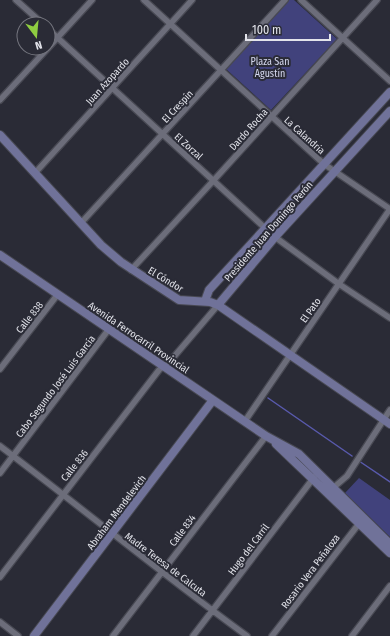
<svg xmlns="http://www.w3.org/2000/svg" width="390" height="636" font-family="'Fira Sans Condensed',sans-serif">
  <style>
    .green { fill: #41427c }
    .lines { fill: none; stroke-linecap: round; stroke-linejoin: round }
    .stream { stroke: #595aad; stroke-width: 1.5 }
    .street-casing { stroke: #484953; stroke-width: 8 }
    .secondary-casing { stroke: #484953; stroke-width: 10 }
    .street { stroke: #6c6d7a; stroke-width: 5.5 }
    .secondary { stroke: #707299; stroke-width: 8 }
    .labels { text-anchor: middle; stroke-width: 4; stroke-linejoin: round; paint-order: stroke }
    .park-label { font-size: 10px; fill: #d6d9f0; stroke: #2a2b36 }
    .street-label { font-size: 10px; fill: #e3e4eb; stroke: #2a2b36 }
  </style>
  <rect width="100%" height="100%" fill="#2a2b36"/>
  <path class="green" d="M 289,0 L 294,0 L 337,39 L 271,110 L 226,69 Z
    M 359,478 L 390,500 L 390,537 L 345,493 Z"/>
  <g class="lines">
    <path class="stream" d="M 268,398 L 352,456
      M 359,461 L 390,482"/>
    <g class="street-casing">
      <path id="street" d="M 16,0 L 43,24
        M 144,0 L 324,164 L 390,209
        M 301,0 L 390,81
        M 48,29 L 265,228
        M 48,48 L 92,0
        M 0,100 L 48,48
        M 35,173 L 192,0
        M 81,223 L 285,0
        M 275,237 L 339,284 L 390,318
        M 131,270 L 214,180 L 377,0
        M 0,369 L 58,294
        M 245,421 L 390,209
        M 0,446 C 83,509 163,575 247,636
        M 0,473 L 109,329
        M 333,488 L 347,476 L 390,410
        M 0,577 L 159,370 L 172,359 L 218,305
        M 0,622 L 18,636
        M 113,636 L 266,436
        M 193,636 L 315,476
        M 272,636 L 361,521
        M 352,636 L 390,586"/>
    </g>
    <g class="secondary-casing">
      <path id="secondary" d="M 0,135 L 101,245 L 121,262 L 179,300 L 210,302 L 218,305 L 390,424
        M 0,255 L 266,436 L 299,454 L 390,544
        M 205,301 L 209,290 L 390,92
        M 218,305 L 275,237 L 390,111
        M 276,444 L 390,553
        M 34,636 L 213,400"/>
    </g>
    <use href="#street" class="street"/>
    <use href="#secondary" class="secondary"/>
  </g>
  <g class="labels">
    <g class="park-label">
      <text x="270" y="65">Plaza San<tspan x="270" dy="12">Agustín</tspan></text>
    </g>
    <g class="street-label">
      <text transform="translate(107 81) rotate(-48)" y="4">Juan Azopardo</text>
      <text transform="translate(177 106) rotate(-47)" y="4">El Crespín</text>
      <text transform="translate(248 129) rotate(-48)" y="4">Dardo Rocha</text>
      <text transform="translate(305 135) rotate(42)" y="4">La Calandria</text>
      <text transform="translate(189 146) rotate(42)" y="4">El Zorzal</text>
      <text transform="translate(268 231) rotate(-49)" y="4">Presidente Juan Domingo Perón</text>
      <text transform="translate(166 279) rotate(31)" y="4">El Cóndor</text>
      <text transform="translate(310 310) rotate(-55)" y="4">El Pato</text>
      <text transform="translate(29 317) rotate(-52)" y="4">Calle 838</text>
      <text transform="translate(139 337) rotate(34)" y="4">Avenida Ferrocarril Provincial</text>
      <text transform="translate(55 386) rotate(-53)" y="4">Cabo Segundo José Luis García</text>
      <text transform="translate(74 465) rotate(-52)" y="4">Calle 836</text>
      <text transform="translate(116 512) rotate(-53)" y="4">Abraham Mendelevich</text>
      <text transform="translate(182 530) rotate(-53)" y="4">Calle 834</text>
      <text transform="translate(248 549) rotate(-53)" y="4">Hugo del Carril</text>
      <text transform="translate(166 564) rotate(37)" y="4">Madre Teresa de Calcuta</text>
      <text transform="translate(310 571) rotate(-53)" y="4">Rosario Vera Peñaloza</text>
    </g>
  </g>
  <g transform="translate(36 36) rotate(164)"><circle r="19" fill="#2a2b36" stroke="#74757e"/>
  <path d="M0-3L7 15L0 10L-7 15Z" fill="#8fcd41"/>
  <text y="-6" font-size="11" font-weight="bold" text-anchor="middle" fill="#e3e4eb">N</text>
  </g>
  <path d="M246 34v6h84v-6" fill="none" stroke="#e3e4eb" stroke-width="2"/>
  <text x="252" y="34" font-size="12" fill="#e3e4eb" stroke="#2a2b36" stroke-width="3" paint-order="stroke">100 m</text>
</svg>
